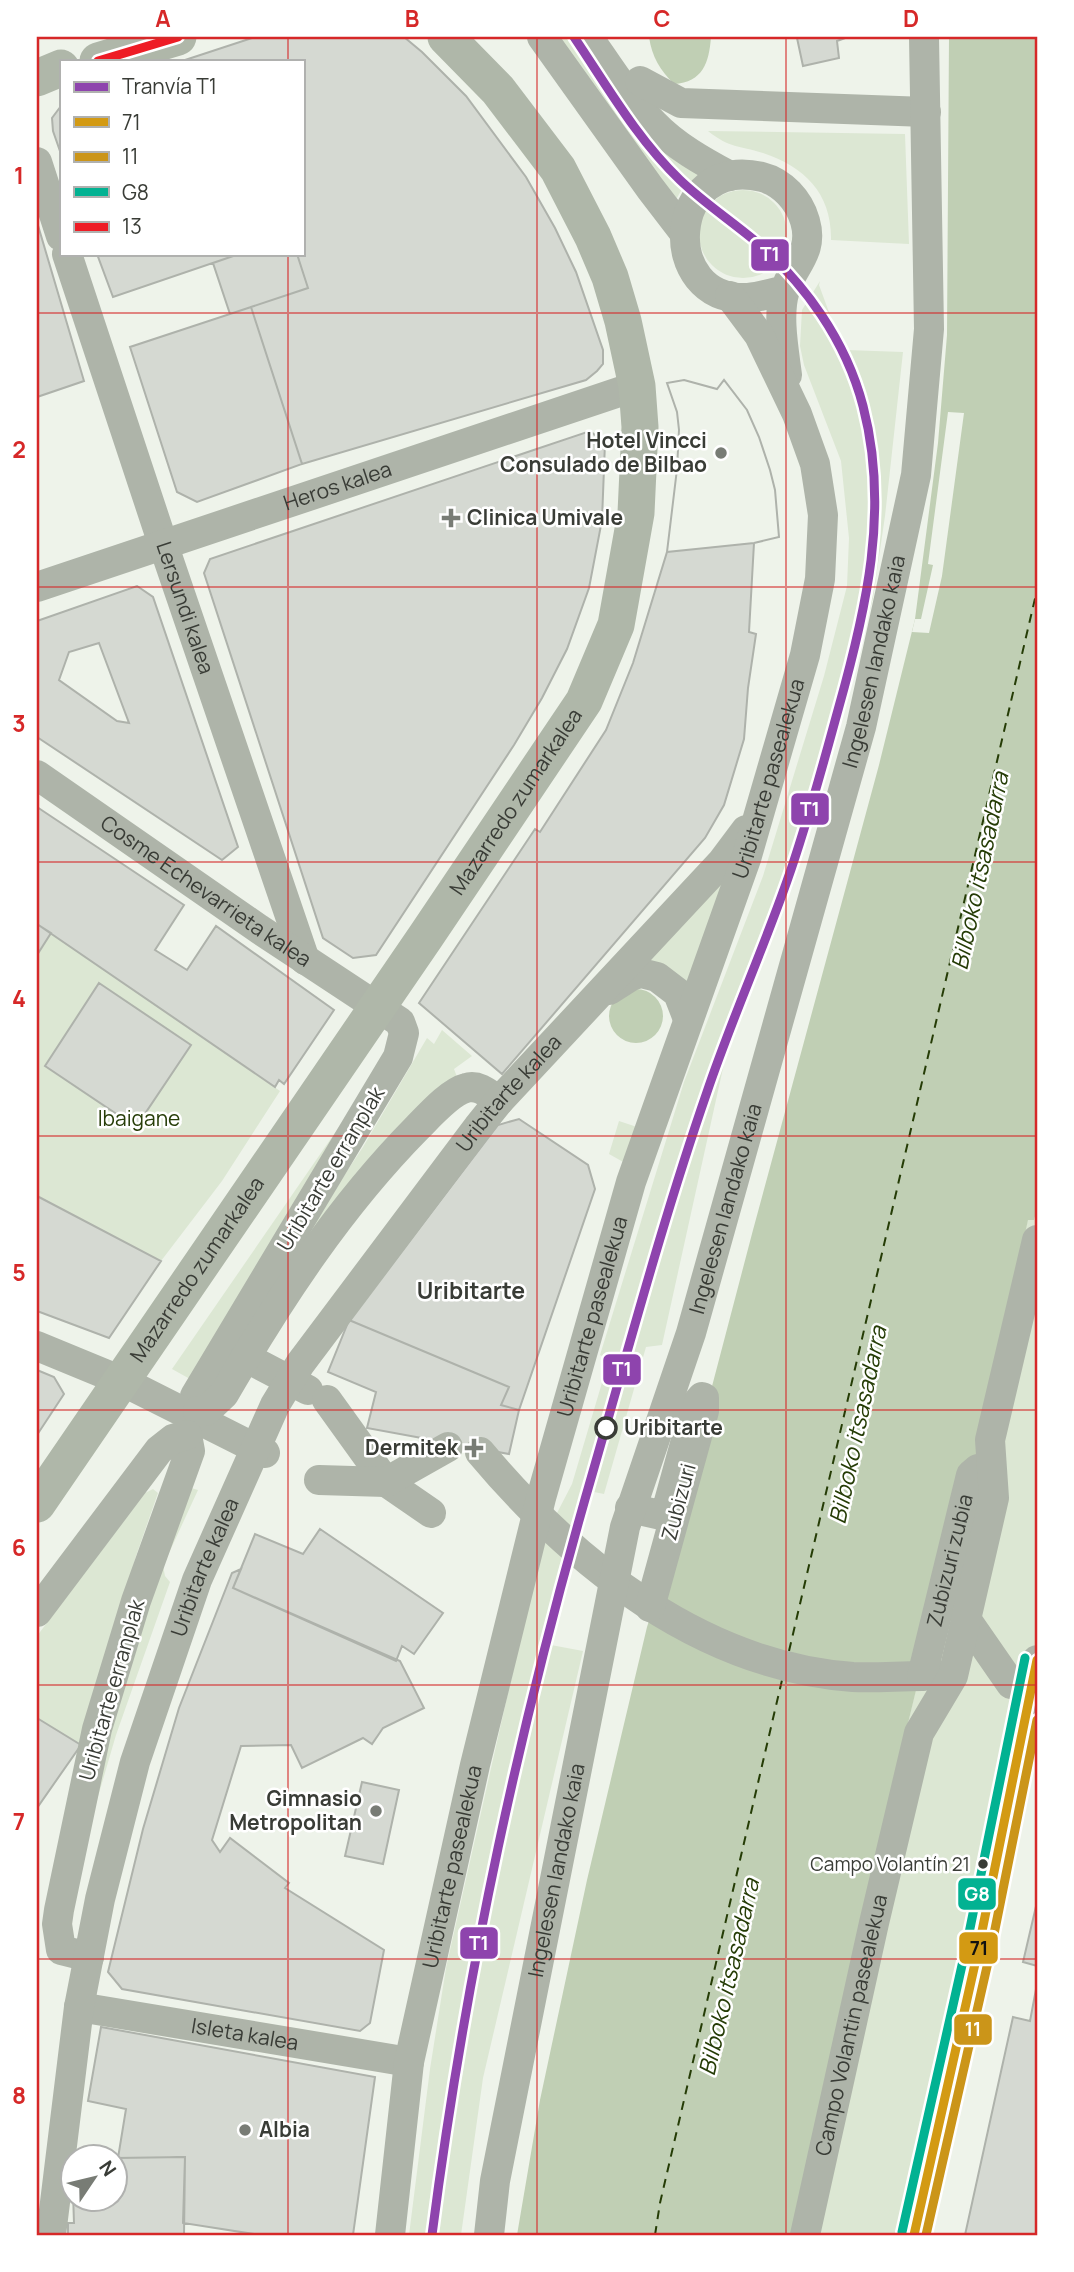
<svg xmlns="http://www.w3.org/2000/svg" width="1074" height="2272" font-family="Manrope,sans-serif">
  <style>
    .green { fill: #dce7d3 }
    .water { fill: #c0cfb4 }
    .pier { fill: #eef3ea }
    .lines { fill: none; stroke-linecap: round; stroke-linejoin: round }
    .ferry { stroke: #253c06; stroke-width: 2; stroke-dasharray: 9 7; stroke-linecap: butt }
    .building { fill: #d5d9d2; stroke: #aeb2ab; stroke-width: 2; fill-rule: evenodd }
    .minor { stroke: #aeb4a9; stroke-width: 30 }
    .major { stroke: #afb7a9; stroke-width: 37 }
    .bus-1-casing { stroke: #fff; stroke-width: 14 }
    .bus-2-casing { stroke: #fff; stroke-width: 14 }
    .bus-3-casing { stroke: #fff; stroke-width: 14 }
    .bus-4-casing { stroke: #fff; stroke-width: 14 }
    .bus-1 { stroke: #d39a13; stroke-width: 9 }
    .bus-2 { stroke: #cb9519; stroke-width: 9 }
    .bus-3 { stroke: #02b292; stroke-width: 9 }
    .bus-4 { stroke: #ee1c25; stroke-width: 9 }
    .tram-1-casing { stroke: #fff; stroke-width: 14 }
    .tram-1 { stroke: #8e44ad; stroke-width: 9 }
    .grid { fill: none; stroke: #d62828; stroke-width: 2; stroke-opacity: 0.55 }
    .poi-dot { fill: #787c75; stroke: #fff; stroke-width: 2.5 }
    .stop-dot { fill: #fff; stroke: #393c36; stroke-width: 3.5 }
    .bus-dot { fill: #393c36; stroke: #fff; stroke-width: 2.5 }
    .labels { text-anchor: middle; stroke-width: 5; stroke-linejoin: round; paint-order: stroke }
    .bus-label { font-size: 19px; fill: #393c36; stroke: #fff; text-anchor: end }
    .poi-label { font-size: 21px; font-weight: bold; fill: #393c36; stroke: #fff; text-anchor: end }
    .street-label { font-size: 21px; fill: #393c36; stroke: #fff }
    .park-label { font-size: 21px; fill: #263d08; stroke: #fff }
    .stop-label { font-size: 21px; font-weight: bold; fill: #393c36; stroke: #fff; text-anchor: start }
    .water-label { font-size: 23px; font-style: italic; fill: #253c06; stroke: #fff }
    .neighbourhood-label { font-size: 23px; font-weight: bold; fill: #393c36; stroke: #fff }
    .line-badge { stroke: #fff; stroke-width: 2.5 }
    .badge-label { font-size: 19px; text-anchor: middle; font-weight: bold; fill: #fff }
    .pale-badge-label { font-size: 19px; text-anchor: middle; font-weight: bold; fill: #111 }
    .neatline { fill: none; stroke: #d62828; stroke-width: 2.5 }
    .grid-label { font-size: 23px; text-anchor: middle; font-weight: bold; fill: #d62828 }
  </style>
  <rect width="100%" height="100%" fill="#eef3ea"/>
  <path class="green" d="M 541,37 L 588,37 L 710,165 L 682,189 L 669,212 Z
    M 708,131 L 905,134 L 909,244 L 831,240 C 832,194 805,167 763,153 C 738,145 731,149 708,131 Z
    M699 234a44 44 0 1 1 88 0a44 44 0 1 1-88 0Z
    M 820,281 L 819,285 L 830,315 L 846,350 L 903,352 L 885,516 L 873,598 L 852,680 L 834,733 L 815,811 L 788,892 L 727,1050 L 662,1345 L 646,1347 L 604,1494 L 594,1492 L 551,1645 L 583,1651 L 483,2078 L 461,2235 L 409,2235 L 430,2069 L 446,1968 L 542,1542 L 572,1484 L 609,1359 L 600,1355 L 684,1082 L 763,876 L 824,676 L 847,586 L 849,538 L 841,461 L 804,365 L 800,346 L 802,310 Z
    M 741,851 L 686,992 C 674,979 663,961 645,959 Z
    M 51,933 L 280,1091 L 222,1181 L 161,1261 L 37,1196 L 37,955 Z
    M 442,1030 L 472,1056 L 454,1069 L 457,1077 L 377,1154 L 294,1251 L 363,1147 L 427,1038 L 434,1044 Z
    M 619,1121 L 637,1127 L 625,1163 L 609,1154 Z
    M 341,1124 L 190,1379 L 172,1369 Z
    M 1037,1209 L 1037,1659 L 904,2235 L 797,2235 L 902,1748 L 1028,1219 L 1034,1220 Z
    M 191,1488 L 198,1490 L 163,1566 L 165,1576 L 170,1582 L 116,1735 L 85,1841 L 111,1715 L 158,1566 Z
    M 153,1489 L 158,1493 L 136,1556 L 81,1745 L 37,1718 L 37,1636 L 145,1493 Z"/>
  <path class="water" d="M 649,37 L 711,37 C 709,63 703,82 674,84 C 660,70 652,57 649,37 Z
    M 949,37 L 1037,37 L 1037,1209 L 1034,1220 L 1028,1220 L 975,1463 L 970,1468 L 902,1748 L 797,2235 L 517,2235 L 540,2100 L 587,1880 L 647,1627 L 657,1596 L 753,1230 L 879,765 L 915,619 L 938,443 L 947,335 Z
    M609 1016a27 27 0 1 1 54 0a27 27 0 1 1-54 0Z"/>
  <path class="pier" d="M 948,412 L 964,413 L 942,576 L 929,633 L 912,632 L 915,619 L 921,619 L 933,565 L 928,564 Z"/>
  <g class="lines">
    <path class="ferry" d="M 789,1651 L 1037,590
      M 655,2235 L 660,2203 L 782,1680"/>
  </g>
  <path class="building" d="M 255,37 L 404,37 L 422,52 L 466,96 L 526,177 L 555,228 L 576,272 L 603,350 L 603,364 L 597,371 L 586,380 L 302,464 L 251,307 L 308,288 L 297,254 L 303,254 L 303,61 L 182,61 Z
    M 788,37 L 848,37 L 837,41 L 839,58 L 803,66 L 797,38 Z
    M 61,106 L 61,154 L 53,131 L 52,118 Z
    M 37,222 L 84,381 L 37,397 Z
    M 97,254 L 239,254 L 113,297 Z
    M 239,254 L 297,254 L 308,288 L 230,314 L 213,263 Z
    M 251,307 L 302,464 L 197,502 L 177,492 L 130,347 Z
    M 684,380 L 717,389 L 724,380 L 747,410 L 759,437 L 770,470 L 775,490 L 779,537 L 754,543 L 667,552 L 677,469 L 679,430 L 677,412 L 667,383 Z
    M 684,380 L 717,389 L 724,380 L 747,410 L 759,437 L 770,470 L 775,490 L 779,537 L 754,543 L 667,552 L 677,469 L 679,430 L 677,412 L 667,383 Z
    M 590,431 L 605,443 L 602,520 L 589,588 L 567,649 L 542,698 L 514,745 L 376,955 L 353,958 L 323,938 L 204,573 L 210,559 Z
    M 754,543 L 749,632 L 756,634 L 748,688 L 744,739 L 724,805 L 705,838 L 502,1074 L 419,1003 L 535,829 L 540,832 L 606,730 L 633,663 L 667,552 Z
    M 137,586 L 153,597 L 238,847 L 222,860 L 37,737 L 37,621 ZM 99,643 L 129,723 L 117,721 L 59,680 L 69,652 Z
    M 37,807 L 184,905 L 155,950 L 187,970 L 216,926 L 334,1010 L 284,1084 L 279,1080 L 275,1087 L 37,924 Z
    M 37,924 L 51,933 L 37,955 Z
    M 99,983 L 191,1045 L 136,1127 L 45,1066 Z
    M 519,1119 L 588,1165 L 595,1189 L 519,1410 L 501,1405 L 509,1387 L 349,1320 L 498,1125 Z
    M 37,1196 L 161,1261 L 109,1338 L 37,1311 Z
    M 349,1320 L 509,1387 L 501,1405 L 519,1410 L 509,1454 L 367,1428 L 376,1392 L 328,1372 Z
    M 37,1370 L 54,1377 L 64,1394 L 37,1435 Z
    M 320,1529 L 443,1613 L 414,1654 L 402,1646 L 396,1661 L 233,1588 L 255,1534 L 303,1554 Z
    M 241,1569 L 233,1588 L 400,1661 L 424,1708 L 383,1728 L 372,1744 L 363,1738 L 302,1768 L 291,1745 L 241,1746 L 212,1840 L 220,1852 L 230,1838 L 289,1883 L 285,1888 L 384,1950 L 370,2023 L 360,2031 L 122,1989 L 108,1972 L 143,1829 L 179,1708 L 232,1573 Z
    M 37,1718 L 81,1745 L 37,1808 Z
    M 362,1782 L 399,1790 L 383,1864 L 345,1856 Z
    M 1037,1902 L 1037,1966 L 1023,1962 Z
    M 1037,1984 L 1037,2235 L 965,2235 L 1013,2017 L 1030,2021 Z
    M 101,2027 L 375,2077 L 353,2235 L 260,2235 L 183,2223 L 185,2157 L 118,2158 L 126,2109 L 88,2101 Z
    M 185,2157 L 184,2235 L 68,2235 L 68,2223 L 74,2223 L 73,2193 L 74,2198 L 116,2198 L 116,2158 Z"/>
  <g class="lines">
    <g class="minor">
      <path d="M 542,37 L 650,188 L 683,231"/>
      <path d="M 588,37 C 609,67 628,98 654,124 C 675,146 704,162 730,176"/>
      <path d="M 640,81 L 681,103 L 926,112"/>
      <path d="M 37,162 L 61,236"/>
      <path id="s1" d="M 67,254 L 159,532 L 305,960"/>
      <path d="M 785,290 C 773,293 760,297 748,298 C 657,302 667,154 762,177 C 782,182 799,200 805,221 C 814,252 794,264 785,290 C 777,314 784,351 787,375"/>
      <path id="s2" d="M 37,587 L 637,386"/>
      <path id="s3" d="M 37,775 L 259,929 L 400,1022 L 404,1033 L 398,1057 L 195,1396 L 198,1411 L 187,1435 L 190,1451 L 136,1601 L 97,1729 L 59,1910 L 57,1924 L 61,1950 L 89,1957"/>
      <path d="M 609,990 L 631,976 L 641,973 L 657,977 L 678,993 L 688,1019"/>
      <path d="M 37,1346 L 122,1381 L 265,1453"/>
      <path d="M 245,1357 L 308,1390"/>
      <path d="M 327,1400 L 386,1482 L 431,1513"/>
      <path d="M 198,1411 L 206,1411 L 224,1394 C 279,1299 340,1206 417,1128 C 429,1116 450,1092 466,1088 C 479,1084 489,1094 499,1101"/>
      <path d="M 480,1452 C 574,1564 701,1666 853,1677 C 876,1678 899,1676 922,1676 L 933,1674"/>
      <path d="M 319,1480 L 386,1482 L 448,1447"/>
      <path d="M 630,1508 L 665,1516 L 696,1404 L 702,1397 L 704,1398 L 704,1411 L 650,1607"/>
      <path d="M 37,1612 L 159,1450 L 173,1439 L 187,1435"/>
      <path d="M 966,1619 L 1011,1684"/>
      <path id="s4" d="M 922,1676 L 971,1475 L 978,1469 L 980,1481 L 975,1500"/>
      <path id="s5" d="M 79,2007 L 409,2062"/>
      <path id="s6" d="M 51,2235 L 79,2007 L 100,1899 L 135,1762 L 197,1580 L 275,1405 L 300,1364 L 478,1127 L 499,1101 L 722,862 L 746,830"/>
      <path id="s7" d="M 390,2235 L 409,2062 L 475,1765 L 541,1498 L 631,1182 L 746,859 L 805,655 L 820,579 L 823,515 L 815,464 L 797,414 L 759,335 L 730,296"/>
      <path id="s8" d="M 489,2235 L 495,2181 L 625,1527 L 691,1333 L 861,727 L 916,475 L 929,329 L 924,37"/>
      <path id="s9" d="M 805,2235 L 874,1923 L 919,1733 L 953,1676 L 994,1498 L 990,1440 L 1037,1240"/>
      <path d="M 914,2235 L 979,1946 L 1037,1660"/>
    </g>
    <g class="major">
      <path d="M 98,61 L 178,37"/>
      <path d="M 37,78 L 61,68"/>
      <path id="s10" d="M 37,1504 L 426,936 L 584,701 L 616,625 L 636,513 L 640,427 L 637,386 L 623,321 L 610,277 L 593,237 L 558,169 L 498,90 L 446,37"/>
    </g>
    <g class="bus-1-casing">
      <path id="bus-1" d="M 914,2235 L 979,1946 L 1037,1660"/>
    </g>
    <g class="bus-2-casing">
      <path id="bus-2" d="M 926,2235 L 991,1949 L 1037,1720"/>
    </g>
    <g class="bus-3-casing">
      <path id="bus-3" d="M 902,2232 L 967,1943 L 1025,1658"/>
    </g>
    <g class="bus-4-casing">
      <path id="bus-4" d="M 98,61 L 178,37"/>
    </g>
    <use href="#bus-1" class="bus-1"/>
    <use href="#bus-2" class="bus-2"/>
    <use href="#bus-3" class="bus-3"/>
    <use href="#bus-4" class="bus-4"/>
    <g class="tram-1-casing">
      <path id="tram-1" d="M 432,2235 C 466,1971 520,1723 594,1468 C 630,1343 664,1216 707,1092 C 731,1021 762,952 787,881 C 807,825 822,768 838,710 C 866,611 890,509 863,406 C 846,341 805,283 754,240 C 730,220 703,202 680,180 C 637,139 607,86 574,37"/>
    </g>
    <use href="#tram-1" class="tram-1"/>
  </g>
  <path class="grid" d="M 288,37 L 288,61M 537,37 L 537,2235M 786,37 L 786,2235M 288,254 L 288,2235M 37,313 L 1037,313M 37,587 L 1037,587M 37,862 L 1037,862M 37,1136 L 1037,1136M 37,1410 L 1037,1410M 37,1685 L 1037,1685M 37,1959 L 1037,1959"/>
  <g class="poi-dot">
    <circle cx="721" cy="453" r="7"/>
    <path d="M447.5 507.5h7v7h7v7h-7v7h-7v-7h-7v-7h7z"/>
    <path d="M470.5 1437.5h7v7h7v7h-7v7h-7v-7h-7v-7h7z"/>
    <circle cx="376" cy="1811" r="7"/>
    <circle cx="245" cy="2130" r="7"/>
  </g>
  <circle class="stop-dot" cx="606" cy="1428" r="10"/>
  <circle class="bus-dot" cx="983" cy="1864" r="6"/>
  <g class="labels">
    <g class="bus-label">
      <text x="970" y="1871">Campo Volantín 21</text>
    </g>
    <g class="poi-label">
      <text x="707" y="448">Hotel Vincci<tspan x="707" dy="24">Consulado de Bilbao</tspan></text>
      <text x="467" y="525" text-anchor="start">Clinica Umivale</text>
      <text x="458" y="1455">Dermitek</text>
      <text x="362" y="1806">Gimnasio<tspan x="362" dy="24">Metropolitan</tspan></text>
      <text x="259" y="2137" text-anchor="start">Albia</text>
    </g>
    <g class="street-label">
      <text dy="7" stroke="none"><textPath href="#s2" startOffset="317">Heros kalea</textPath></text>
      <text dy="7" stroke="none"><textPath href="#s1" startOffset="373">Lersundi kalea</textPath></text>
      <text dy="7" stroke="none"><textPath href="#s8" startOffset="1622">Ingelesen landako kaia</textPath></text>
      <text dy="7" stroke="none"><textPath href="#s7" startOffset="1508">Uribitarte pasealekua</textPath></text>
      <text dy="7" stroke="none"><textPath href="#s10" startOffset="850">Mazarredo zumarkalea</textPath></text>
      <text dy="7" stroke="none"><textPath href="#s3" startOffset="205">Cosme Echevarrieta kalea</textPath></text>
      <text dy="7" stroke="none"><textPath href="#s6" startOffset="1255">Uribitarte kalea</textPath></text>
      <text transform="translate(331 1169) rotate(-59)" y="7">Uribitarte erranplak</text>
      <text dy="7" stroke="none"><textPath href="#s8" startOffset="1055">Ingelesen landako kaia</textPath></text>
      <text dy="7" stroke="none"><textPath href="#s10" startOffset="284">Mazarredo zumarkalea</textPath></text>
      <text dy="7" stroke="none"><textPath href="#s7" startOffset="942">Uribitarte pasealekua</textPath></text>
      <text transform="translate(679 1502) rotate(-75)" y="7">Zubizuri</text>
      <text dy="7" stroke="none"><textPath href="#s4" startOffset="119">Zubizuri zubia</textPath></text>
      <text dy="7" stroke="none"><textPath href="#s6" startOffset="688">Uribitarte kalea</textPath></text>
      <text transform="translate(112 1690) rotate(-74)" y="7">Uribitarte erranplak</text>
      <text dy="7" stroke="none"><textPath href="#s7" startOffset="374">Uribitarte pasealekua</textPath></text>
      <text dy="7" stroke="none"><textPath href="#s8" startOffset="371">Ingelesen landako kaia</textPath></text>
      <text dy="7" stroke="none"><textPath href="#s9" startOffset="215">Campo Volantin pasealekua</textPath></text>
      <text dy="7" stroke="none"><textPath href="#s5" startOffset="168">Isleta kalea</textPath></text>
    </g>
    <g class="park-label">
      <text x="139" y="1126">Ibaigane</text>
    </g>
    <g class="stop-label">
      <text x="624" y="1435">Uribitarte</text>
    </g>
    <g class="water-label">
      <text transform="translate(980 871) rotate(-78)" y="8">Bilboko itsasadarra</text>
      <text transform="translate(858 1425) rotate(-78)" y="8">Bilboko itsasadarra</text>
      <text transform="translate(729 1977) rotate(-77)" y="8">Bilboko itsasadarra</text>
    </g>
    <g class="neighbourhood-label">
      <text x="471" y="1299">Uribitarte</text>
    </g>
  </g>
  <g class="line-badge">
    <rect x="750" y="238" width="40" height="34" rx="7" fill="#8e44ad"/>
    <rect x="790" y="792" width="40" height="34" rx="7" fill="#8e44ad"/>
    <rect x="602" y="1353" width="40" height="33" rx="7" fill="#8e44ad"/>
    <rect x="957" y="1877" width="40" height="34" rx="7" fill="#02b292"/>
    <rect x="459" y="1926" width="40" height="34" rx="7" fill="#8e44ad"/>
    <rect x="958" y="1931" width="41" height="34" rx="7" fill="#d39a13"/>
    <rect x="953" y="2013" width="40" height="33" rx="7" fill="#cb9519"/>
  </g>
  <g class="badge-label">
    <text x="770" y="261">T1</text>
    <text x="810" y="816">T1</text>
    <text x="622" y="1376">T1</text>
    <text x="977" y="1901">G8</text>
    <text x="479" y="1950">T1</text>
    <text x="973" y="2036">11</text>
  </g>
  <g class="pale-badge-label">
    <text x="979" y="1955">71</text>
  </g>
  <rect width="1074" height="2272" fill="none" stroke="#ffffff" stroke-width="77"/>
  <rect x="60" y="60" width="245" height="196" fill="#ffffff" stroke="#b0b1af" stroke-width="2"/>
  <rect x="74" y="82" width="35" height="10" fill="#8e44ad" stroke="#b0b1af" stroke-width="2"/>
  <text x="122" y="94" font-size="21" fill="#393c36">Tranvía T1</text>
  <rect x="74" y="117" width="35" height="10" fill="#d39a13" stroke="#b0b1af" stroke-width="2"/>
  <text x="122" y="130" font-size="21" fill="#393c36">71</text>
  <rect x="74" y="152" width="35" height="10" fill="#cb9519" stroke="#b0b1af" stroke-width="2"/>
  <text x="122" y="164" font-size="21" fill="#393c36">11</text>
  <rect x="74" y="187" width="35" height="10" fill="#02b292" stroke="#b0b1af" stroke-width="2"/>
  <text x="122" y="200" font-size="21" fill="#393c36">G8</text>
  <rect x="74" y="222" width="35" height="10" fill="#ee1c25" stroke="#b0b1af" stroke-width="2"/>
  <text x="122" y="234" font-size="21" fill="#393c36">13</text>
  <g transform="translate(94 2178) rotate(55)"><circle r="33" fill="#ffffff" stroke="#b0b1af" stroke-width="2"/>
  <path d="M0-5L12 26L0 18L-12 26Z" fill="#787c75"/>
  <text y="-10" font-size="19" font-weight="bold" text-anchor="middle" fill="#393c36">N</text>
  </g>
  <rect x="38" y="38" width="998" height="2196" class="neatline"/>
  <g class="grid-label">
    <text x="163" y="27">A</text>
    <text x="412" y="27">B</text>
    <text x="662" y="27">C</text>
    <text x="911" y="27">D</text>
    <text x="19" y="184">1</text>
    <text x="19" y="458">2</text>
    <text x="19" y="732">3</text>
    <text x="19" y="1007">4</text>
    <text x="19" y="1281">5</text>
    <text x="19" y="1556">6</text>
    <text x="19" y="1830">7</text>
    <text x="19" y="2104">8</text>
  </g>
</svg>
